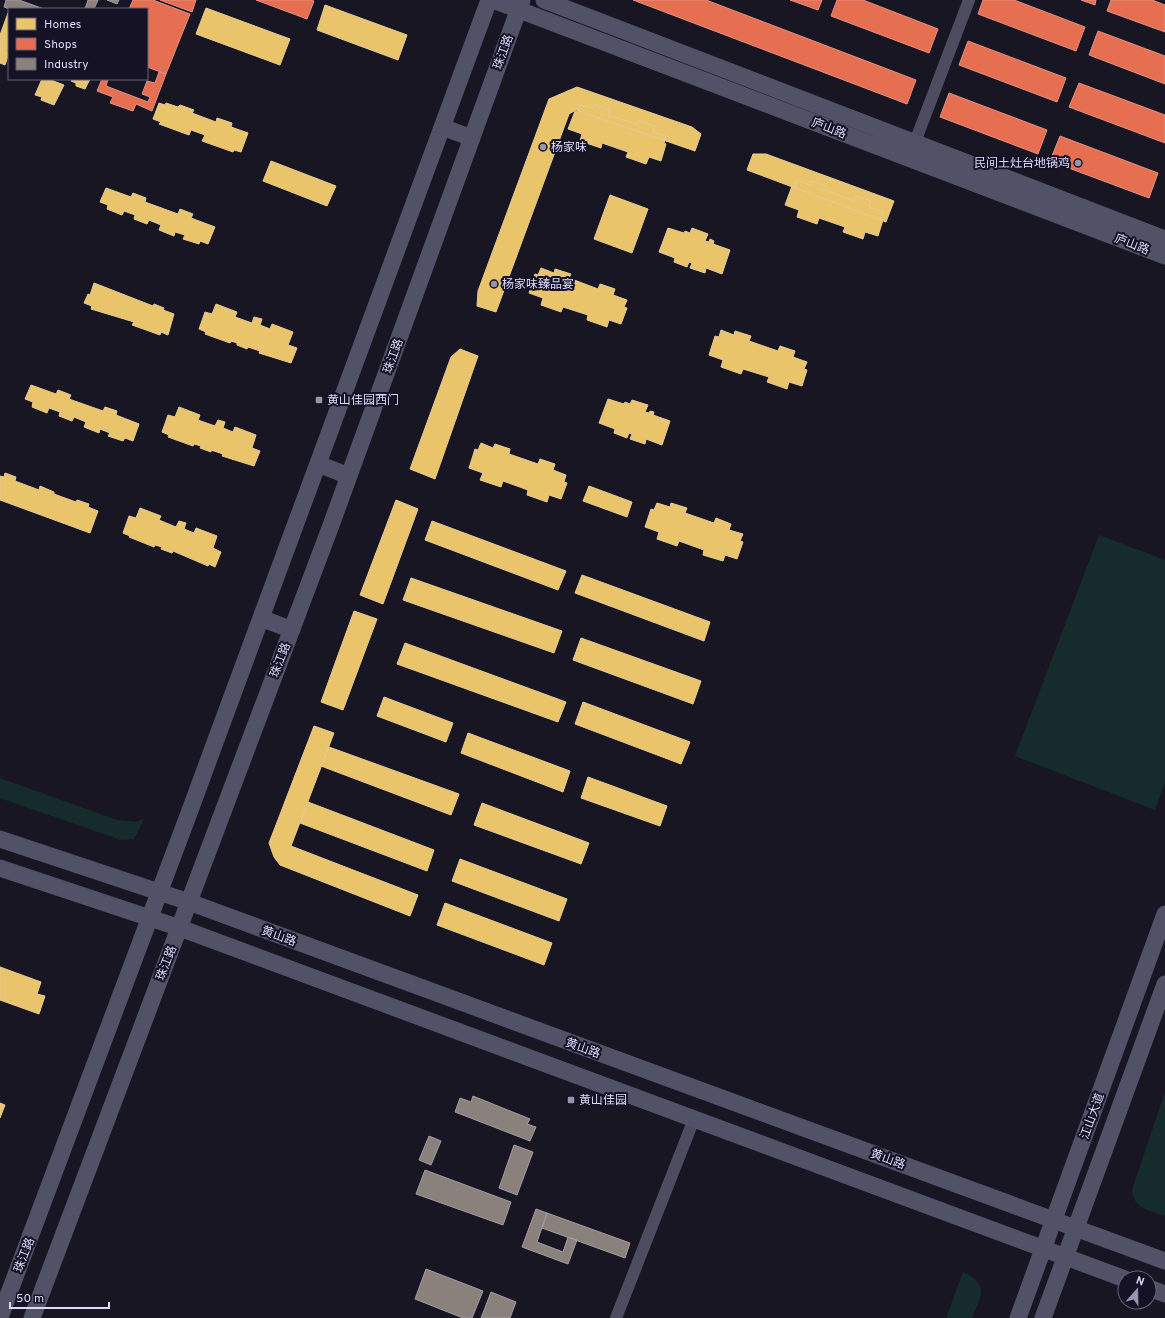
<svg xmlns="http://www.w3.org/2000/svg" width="1165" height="1318" font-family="Overpass,'Noto Sans SC',sans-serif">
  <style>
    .green { fill: #162c2c }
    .homes { fill: #e9c46a; stroke: #e5cb96 }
    .shops { fill: #e76f51; stroke: #e48f84 }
    .industry { fill: #8a817c; stroke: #a39ca2 }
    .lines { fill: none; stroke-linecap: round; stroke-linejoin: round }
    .street { stroke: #4d4c61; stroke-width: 12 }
    .secondary { stroke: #515167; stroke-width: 17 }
    .poi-dot { fill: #9896af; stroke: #151226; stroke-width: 1.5 }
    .labels { text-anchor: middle; stroke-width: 4; stroke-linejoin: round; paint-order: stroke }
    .street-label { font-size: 12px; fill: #dddbfb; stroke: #151226 }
    .poi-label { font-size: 12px; fill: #dddbfb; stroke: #151226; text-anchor: start }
  </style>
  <rect width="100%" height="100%" fill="#181622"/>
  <path class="green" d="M 1099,535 L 1165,560 L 1165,782 L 1155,810 L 1015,756 Z
    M 0,778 L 117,820 L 136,822 L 144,819 L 134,839 L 121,840 L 0,798 Z
    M 1165,1092 L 1165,1216 C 1149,1210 1134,1209 1132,1190 Z
    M 963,1272 C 990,1284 981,1296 972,1318 L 946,1318 Z"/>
  <path class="homes" d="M 325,5 L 407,35 L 398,60 L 317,30 Z
    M 206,8 L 290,39 L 280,65 L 196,34 Z
    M 8,13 L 9,45 L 7,51 L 9,53 L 5,65 L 0,63 L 0,35 Z
    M 42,79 L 48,79 L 64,85 L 54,105 L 41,100 L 42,97 L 35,95 Z
    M 72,79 L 90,79 L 85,89 L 76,86 L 76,83 L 71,81 Z
    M 577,87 L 692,127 L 701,134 L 695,151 L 576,110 L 569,114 L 496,312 L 477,306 L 478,291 L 549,99 Z
    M 159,103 L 165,105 L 166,103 L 178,107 L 180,105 L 194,110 L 192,113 L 216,122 L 217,118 L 232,123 L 231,127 L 248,133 L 241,152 L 234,150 L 233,152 L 202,141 L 205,135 L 191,130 L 189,135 L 159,124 L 161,122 L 153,119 Z
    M 580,105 L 593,109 L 594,105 L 610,110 L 608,115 L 638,125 L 639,120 L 655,126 L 653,132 L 666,136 L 664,143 L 666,144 L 661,161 L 649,157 L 646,164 L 626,157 L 628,152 L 602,143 L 601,148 L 580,141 L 582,134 L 568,129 L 575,111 L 578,112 Z
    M 753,154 L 766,154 L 894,201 L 886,222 L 747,170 Z
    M 271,161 L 336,186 L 327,206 L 263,181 Z
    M 797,180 L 810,185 L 811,181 L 827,186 L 825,190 L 854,201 L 856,196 L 871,201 L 869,207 L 883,212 L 880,219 L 883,220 L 878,236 L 865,232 L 863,239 L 843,232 L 845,227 L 819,218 L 817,224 L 797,217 L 799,210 L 785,205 L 792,186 L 795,187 Z
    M 106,188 L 131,197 L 133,193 L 146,198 L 145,202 L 178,214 L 180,209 L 193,214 L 191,218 L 215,227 L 208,244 L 200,241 L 199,244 L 183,239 L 185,235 L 175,232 L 174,236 L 159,230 L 161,225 L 149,220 L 147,224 L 134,219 L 135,215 L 124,211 L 122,215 L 107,209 L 108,205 L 100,202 Z
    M 610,195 L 648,209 L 632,253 L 594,239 Z
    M 668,228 L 684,233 L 685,231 L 690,233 L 692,228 L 708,234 L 705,241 L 709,242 L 710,239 L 714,241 L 713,244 L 730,250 L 722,274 L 706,268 L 705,273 L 690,268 L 692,263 L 689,262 L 687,267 L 674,262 L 675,258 L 659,252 Z
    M 541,268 L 554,273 L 555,269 L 571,274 L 569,278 L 598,289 L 600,284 L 615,289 L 613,295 L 627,300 L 624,307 L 627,308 L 621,324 L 609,320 L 607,327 L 587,320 L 588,315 L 563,307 L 561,312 L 541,305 L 543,298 L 529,293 L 535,274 L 538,275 Z
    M 94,283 L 153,306 L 154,304 L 164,308 L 163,310 L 174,314 L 168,335 L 161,332 L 160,335 L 132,325 L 134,322 L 91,309 L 92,306 L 84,303 L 88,294 L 90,295 Z
    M 216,304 L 237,312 L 235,317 L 252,323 L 254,317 L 262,319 L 260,325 L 270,329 L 272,324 L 293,332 L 288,345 L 297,348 L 291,363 L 259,353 L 260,351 L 248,347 L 247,349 L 237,345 L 237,343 L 231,341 L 230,343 L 205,334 L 206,332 L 199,329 L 205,312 L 212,314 Z
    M 721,330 L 734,335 L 735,331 L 751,336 L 749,341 L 778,351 L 780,346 L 795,351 L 793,357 L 807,362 L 804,369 L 807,370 L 802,386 L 789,382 L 787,389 L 767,382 L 769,377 L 743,369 L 741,374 L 721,367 L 723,360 L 709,355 L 715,336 L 719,337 Z
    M 460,349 L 478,356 L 435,479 L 410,469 L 451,357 Z
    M 31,385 L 56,394 L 58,390 L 71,395 L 69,399 L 103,411 L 105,407 L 117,411 L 116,415 L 139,424 L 133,441 L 125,438 L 123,441 L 108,436 L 110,433 L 100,429 L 99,433 L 84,427 L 86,422 L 74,417 L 72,421 L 59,416 L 60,412 L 49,408 L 47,413 L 32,407 L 33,402 L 25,399 Z
    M 608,399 L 624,404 L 625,402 L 630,404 L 632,400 L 648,405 L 645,412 L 649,413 L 650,411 L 654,412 L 653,415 L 670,421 L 662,445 L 646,439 L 645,444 L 630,439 L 632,434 L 629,433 L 627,438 L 614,433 L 615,429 L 599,423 Z
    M 179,407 L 200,415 L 198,420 L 215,426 L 218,420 L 225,422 L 223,428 L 233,432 L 235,427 L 256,435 L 252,448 L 260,451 L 254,466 L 222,456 L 223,454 L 211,450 L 211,452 L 200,448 L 201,446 L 194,444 L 193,446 L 168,437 L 169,435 L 162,432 L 168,415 L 175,417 Z
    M 481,443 L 493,448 L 495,444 L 510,449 L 509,454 L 538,464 L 540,459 L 555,464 L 553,470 L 566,475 L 564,482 L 567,483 L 561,499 L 549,495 L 547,502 L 527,495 L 528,490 L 503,481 L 501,487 L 480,480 L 483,473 L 469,468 L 475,449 L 478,450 Z
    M 5,473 L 16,477 L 15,481 L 39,490 L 40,486 L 54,492 L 54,494 L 76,502 L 77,500 L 89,504 L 88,507 L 98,511 L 90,533 L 0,500 L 0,476 L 4,477 Z
    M 589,486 L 632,502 L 627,517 L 583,501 Z
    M 396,500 L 418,509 L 383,604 L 360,595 Z
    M 657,503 L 670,507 L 671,503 L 687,508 L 685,513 L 714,523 L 716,518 L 731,524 L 729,530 L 743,534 L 740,541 L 743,542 L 737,559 L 725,555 L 723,561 L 703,555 L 704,550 L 679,541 L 677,546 L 657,539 L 659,532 L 645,527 L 651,509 L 654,510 Z
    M 140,508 L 161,516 L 159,520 L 176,527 L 179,521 L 186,523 L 184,529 L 194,533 L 196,528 L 217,536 L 213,548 L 221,552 L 215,567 L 209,564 L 208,566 L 173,551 L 172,553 L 161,549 L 162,547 L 155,545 L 154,547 L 129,537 L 130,536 L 123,533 L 129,516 L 136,518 Z
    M 432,521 L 566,571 L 558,590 L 425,540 Z
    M 582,575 L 710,622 L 704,641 L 575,593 Z
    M 411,578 L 562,631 L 554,653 L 403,600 Z
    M 354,611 L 377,619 L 343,710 L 321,702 Z
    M 581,638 L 701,681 L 693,704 L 573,660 Z
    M 405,643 L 566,702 L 558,722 L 397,664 Z
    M 384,697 L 453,723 L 446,742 L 377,716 Z
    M 583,702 L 690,742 L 681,764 L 575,724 Z
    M 314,726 L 334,733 L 291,846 L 418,895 L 410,916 L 280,865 L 274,857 L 269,843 Z
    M 468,733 L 570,771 L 563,792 L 461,753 Z
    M 329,747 L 459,794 L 451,815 L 321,766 Z
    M 588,777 L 667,806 L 660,826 L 581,798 Z
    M 308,802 L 434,850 L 427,871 L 300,823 Z
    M 482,803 L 589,843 L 581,864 L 474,825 Z
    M 460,859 L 567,899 L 559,921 L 452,881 Z
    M 445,903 L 552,943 L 544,965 L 437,925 Z
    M 0,967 L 41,982 L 37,994 L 45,996 L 39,1014 L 0,1000 Z
    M 0,1103 L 5,1105 L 0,1118 Z"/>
  <path class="shops" d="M 133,0 L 153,0 L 190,14 L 166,74 L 147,67 L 147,9 L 129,9 Z
    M 160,0 L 196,0 L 192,12 Z
    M 256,0 L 310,0 L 314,1 L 307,19 Z
    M 633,0 L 706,0 L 916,80 L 907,104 Z
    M 790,0 L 822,0 L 818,10 Z
    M 837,0 L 863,0 L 938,29 L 929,53 L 831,16 Z
    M 983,0 L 1014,0 L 1085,27 L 1076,51 L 978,14 Z
    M 1081,0 L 1096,0 L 1095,5 Z
    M 1111,0 L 1152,0 L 1165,5 L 1165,32 L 1107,11 Z
    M 1098,31 L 1165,56 L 1165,84 L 1089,55 Z
    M 968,41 L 1066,78 L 1057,102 L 959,65 Z
    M 159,72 L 166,74 L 152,111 L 136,104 L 133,111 L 110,103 L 113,97 L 97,91 L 102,79 L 108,79 L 106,86 L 148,102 L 150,97 L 142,94 L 147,81 L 155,83 Z
    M 1079,83 L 1165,115 L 1165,143 L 1069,107 Z
    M 949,93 L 1047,130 L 1038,154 L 940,117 Z
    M 1060,136 L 1158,173 L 1149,198 L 1050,161 Z"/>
  <path class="industry" d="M 6,0 L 19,0 L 44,9 L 10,9 L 4,7 Z
    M 88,0 L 98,0 L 94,9 L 85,9 Z
    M 107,0 L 119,0 L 117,4 Z
    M 473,1096 L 530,1119 L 527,1124 L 536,1127 L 530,1141 L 455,1112 L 460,1098 L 471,1102 Z
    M 429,1136 L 441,1141 L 431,1165 L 419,1160 Z
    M 514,1145 L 533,1152 L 517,1195 L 499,1188 Z
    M 425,1170 L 511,1202 L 503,1225 L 416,1194 Z
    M 536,1209 L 547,1213 L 537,1242 L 563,1252 L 568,1237 L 577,1240 L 568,1264 L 522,1247 Z
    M 547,1213 L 630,1243 L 625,1258 L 542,1228 Z
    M 426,1269 L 483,1291 L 472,1318 L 463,1318 L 415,1299 Z
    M 491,1292 L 516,1302 L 510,1318 L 481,1318 Z"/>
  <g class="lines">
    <path class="street" d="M 915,142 L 969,0
      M 616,1318 L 694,1119"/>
    <path class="secondary" d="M 493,0 L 1165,256
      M 544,0 L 1165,239
      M 442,127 L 472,138
      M 318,464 L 349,476
      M 261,618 L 292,630
      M 0,839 L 189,902 L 1165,1261
      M 0,868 L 180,928 L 1125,1279
      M 1149,1288 L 1165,1294
      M 0,1317 C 166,879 327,440 489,0
      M 32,1318 L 330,528 L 522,0
      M 1018,1318 L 1165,914
      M 1043,1318 L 1165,984"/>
  </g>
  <g class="poi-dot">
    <circle cx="543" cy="147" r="4"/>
    <circle cx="1078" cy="163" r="4"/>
    <circle cx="494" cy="284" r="4"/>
    <rect x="315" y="396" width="8" height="8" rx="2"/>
    <rect x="567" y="1096" width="8" height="8" rx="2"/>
  </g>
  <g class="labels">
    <g class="street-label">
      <text transform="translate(503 52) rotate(-70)" y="4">珠江路</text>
      <text transform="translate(829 128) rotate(21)" y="4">庐山路</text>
      <text transform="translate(1132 244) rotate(21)" y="4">庐山路</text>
      <text transform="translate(393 356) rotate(-70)" y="4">珠江路</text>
      <text transform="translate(280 660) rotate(-69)" y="4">珠江路</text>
      <text transform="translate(279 936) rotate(20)" y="4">黄山路</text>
      <text transform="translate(166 963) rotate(-69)" y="4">珠江路</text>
      <text transform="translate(583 1048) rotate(20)" y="4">黄山路</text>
      <text transform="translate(1092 1116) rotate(-70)" y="4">江山大道</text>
      <text transform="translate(888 1159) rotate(20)" y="4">黄山路</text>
      <text transform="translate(24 1255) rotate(-69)" y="4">珠江路</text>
    </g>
    <g class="poi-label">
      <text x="551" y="151">杨家味</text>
      <text x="1070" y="167" text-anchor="end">民间土灶台地锅鸡</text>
      <text x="502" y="288">杨家味臻品宴</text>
      <text x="327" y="404">黄山佳园西门</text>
      <text x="579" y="1104">黄山佳园</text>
    </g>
  </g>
  <rect x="8" y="8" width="140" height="72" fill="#151226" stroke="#65627b"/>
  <rect x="16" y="18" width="20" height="12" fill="#e9c46a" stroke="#65627b"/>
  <text x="44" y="28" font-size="12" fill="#dddbfb">Homes</text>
  <rect x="16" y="38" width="20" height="12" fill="#e76f51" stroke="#65627b"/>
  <text x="44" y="48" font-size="12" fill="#dddbfb">Shops</text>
  <rect x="16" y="58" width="20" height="12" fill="#8a817c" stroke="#65627b"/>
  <text x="44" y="68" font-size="12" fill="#dddbfb">Industry</text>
  <g transform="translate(1137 1290) rotate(20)"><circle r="19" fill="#151226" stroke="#65627b"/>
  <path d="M0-3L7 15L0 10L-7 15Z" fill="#9896af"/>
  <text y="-6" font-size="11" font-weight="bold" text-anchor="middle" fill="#dddbfb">N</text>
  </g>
  <path d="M10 1302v6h99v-6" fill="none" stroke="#dddbfb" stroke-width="2"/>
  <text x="16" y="1302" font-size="12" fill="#dddbfb" stroke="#151226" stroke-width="3" paint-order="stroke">50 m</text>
</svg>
